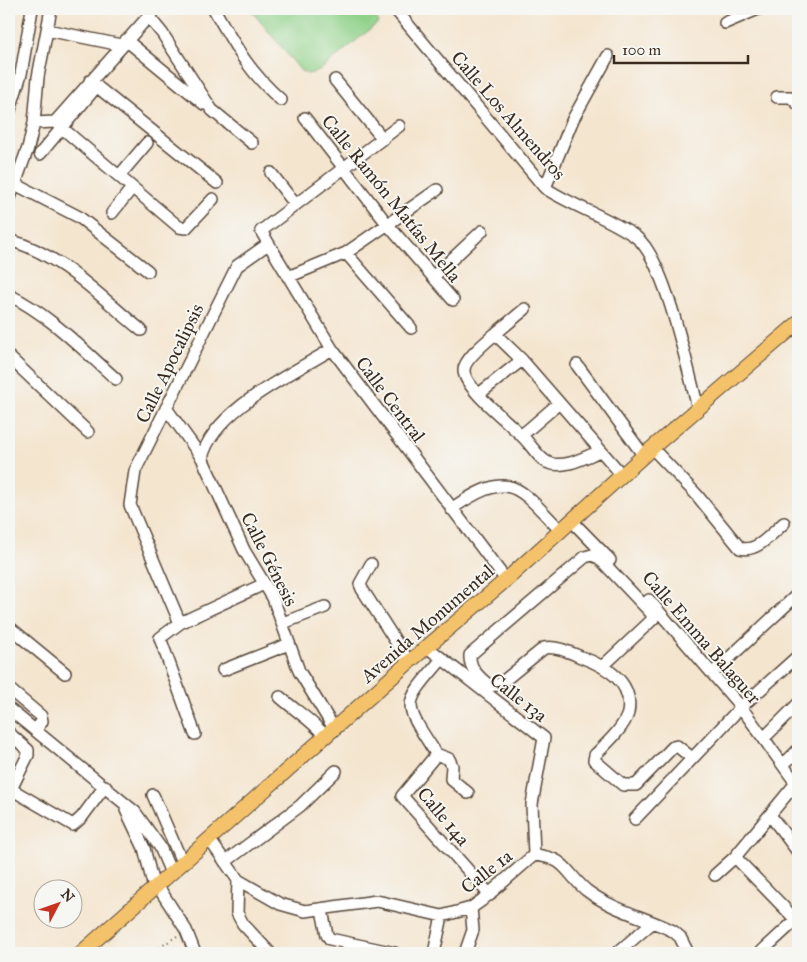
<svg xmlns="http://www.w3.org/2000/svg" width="807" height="962" font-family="'IM FELL Great Primer',serif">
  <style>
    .green { fill: #8fd189; stroke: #657e54 }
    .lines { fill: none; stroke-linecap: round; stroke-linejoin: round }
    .minor-casing { stroke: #574639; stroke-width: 14 }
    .major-casing { stroke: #574639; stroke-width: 16 }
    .path { stroke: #574639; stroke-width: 2; stroke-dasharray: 1 4; stroke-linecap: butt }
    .minor { stroke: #fff; stroke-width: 11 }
    .major { stroke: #f4c26a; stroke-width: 14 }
    .labels { text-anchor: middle; stroke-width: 4; stroke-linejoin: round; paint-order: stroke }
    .street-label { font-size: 19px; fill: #3b2a1e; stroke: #f6f6f2 }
  </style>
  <rect width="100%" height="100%" fill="#f6f6f2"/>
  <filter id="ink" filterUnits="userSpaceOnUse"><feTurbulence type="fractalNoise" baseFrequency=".02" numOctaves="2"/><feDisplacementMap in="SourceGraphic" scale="10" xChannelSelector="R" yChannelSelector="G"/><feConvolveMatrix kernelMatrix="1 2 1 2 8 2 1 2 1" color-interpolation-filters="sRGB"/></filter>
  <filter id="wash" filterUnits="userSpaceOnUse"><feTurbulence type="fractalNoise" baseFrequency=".0096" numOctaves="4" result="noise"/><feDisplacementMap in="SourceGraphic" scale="20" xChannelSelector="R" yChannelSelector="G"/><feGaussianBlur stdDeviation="1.12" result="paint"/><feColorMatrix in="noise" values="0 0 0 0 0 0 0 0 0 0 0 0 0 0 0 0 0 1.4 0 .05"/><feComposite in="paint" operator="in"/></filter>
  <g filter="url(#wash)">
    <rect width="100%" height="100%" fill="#f4e5cf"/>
    <path class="green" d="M 250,9 L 369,9 L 379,22 L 319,71 L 308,74 L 301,71 Z"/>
  </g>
  <g filter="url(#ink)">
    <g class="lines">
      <g class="minor-casing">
        <path id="minor" d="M 214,9 C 235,46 248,71 281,100
          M 395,9 L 545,188 C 574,207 608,217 636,237 C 665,258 688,371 698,408
          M 148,16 L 162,33 L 212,110 L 252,143
          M 725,23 L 758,9
          M 47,30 L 121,45
          M 126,40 L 204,104
          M 335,80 L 383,139
          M 90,81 L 217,183
          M 777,97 L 791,97 L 798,104
          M 9,113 L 21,74 L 32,9
          M 305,118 L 388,225 L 453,300
          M 55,122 L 179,227 L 186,228 L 213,199
          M 34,123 L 55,122 L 155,9
          M 399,126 L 261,231 L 332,349 L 506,580
          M 40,154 L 97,86
          M 271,173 L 295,204
          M 119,176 L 147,143
          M 15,184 L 79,217 L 148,271
          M 545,188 L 573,119 L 608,56
          M 9,200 L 28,148 L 34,123 L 38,77 L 51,9
          M 112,213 L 132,188
          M 9,240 C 61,254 100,297 141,330
          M 346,253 L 411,328
          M 288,277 L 346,253 L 437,190
          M 433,277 L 482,231
          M 9,295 C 50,315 82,349 116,379
          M 525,309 L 495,334 L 522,360 L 622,475
          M 495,334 C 487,341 463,360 464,371 C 465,389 510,423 522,436 C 530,443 539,460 549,463 C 565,469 585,457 600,451
          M 9,357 L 88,432
          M 577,365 L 644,456
          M 479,394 L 522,360
          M 166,408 L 202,458 L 244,550 L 273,598 L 299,671 L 335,730
          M 522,435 L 558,404
          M 652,448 L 696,494 L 740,548 C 757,553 772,533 784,523
          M 202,458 C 213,410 292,374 332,349
          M 451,509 C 510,469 516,484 560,530
          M 571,520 L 610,560
          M 371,564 L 360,584 L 362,589 L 409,662
          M 649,600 L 741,707 L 798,786
          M 180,623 L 130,505 L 135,471 L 237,266 L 268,244
          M 283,623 L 325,607
          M 9,627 L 65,673
          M 427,647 L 544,738 L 532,804 L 534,855
          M 442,659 C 402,706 402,701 435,752 L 435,756 L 402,796 L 490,895
          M 603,666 L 653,619 L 651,613 L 599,558 L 592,555 L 585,557 L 470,655 C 469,669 480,678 490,686 L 500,684 L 544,648 C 557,646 569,652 581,657 C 605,666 634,681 628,713 C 624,728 606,744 595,755 L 594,760 L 623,785 L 636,785 L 673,747 L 677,746 L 692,758
          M 223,670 L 289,644
          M 713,673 L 798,594
          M 9,689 L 41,716 L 42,721 L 36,730
          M 280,697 C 297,712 312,720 326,737
          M 9,709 L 135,812 L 160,847 L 171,873
          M 9,733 L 28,750 L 28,755 L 11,789
          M 195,734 L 160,638 L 180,623 L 264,584
          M 764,738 L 798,704
          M 436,754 L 449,759 L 452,766 L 451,779 L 468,793
          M 784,764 L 798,750
          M 9,788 L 73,825 L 82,817 L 105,786
          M 153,795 L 182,862
          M 126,810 L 144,848 L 154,888
          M 770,815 L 798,852
          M 635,819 L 741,707 L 798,656
          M 209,839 L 238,880 L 280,904 L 305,911 L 377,901 L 442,916 L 471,908 L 481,901 L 534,855 C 567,858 564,871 586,890 C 612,910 645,917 673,931 L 680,937 L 688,953
          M 735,857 L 796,920
          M 225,862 L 300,806 L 336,771
          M 715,875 L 735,857 L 796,783
          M 238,880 L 237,913 L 243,924 L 270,953
          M 157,885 L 186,930 L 195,953
          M 322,910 L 327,935 L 330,939 L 395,953
          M 434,953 L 442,916
          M 465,953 L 473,930 L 471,908
          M 617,953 L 652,923
          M 760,953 L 798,918"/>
      </g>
      <g class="major-casing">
        <path id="major" d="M 81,953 L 409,662 L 506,580 L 652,448 L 798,323"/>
      </g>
      <path class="path" d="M 151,953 L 177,936"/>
      <use href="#minor" class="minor"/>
      <use href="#major" class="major"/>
    </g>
  </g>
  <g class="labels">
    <g class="street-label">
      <text transform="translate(509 115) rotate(49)" y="7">Calle Los Almendros</text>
      <text transform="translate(392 198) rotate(51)" y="7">Calle Ramón Matías Mella</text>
      <text transform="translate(169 363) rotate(-64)" y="7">Calle Apocalipsis</text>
      <text transform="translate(391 399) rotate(53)" y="7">Calle Central</text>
      <text transform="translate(270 559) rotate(63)" y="7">Calle Génesis</text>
      <text transform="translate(427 623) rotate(-41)" y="7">Avenida Monumental</text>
      <text transform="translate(702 637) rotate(49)" y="7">Calle Emma Balaguer</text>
      <text transform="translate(519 697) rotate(38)" y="7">Calle 13a</text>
      <text transform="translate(444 816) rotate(50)" y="7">Calle 14a</text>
      <text transform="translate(486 871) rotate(-38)" y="7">Calle 1a</text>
    </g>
  </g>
  <rect width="807" height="962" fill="none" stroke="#f6f6f2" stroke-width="30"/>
  <g transform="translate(58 904) rotate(49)"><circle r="24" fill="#f6f6f2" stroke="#aba49d"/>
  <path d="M0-4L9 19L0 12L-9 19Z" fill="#c8321e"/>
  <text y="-8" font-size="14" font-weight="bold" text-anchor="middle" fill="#3b2a1e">N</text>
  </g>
  <path d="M614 55v8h134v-8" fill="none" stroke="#3b2a1e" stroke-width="2.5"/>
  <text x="622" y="55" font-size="15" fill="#3b2a1e" stroke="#f6f6f2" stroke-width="4" paint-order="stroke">100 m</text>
</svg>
